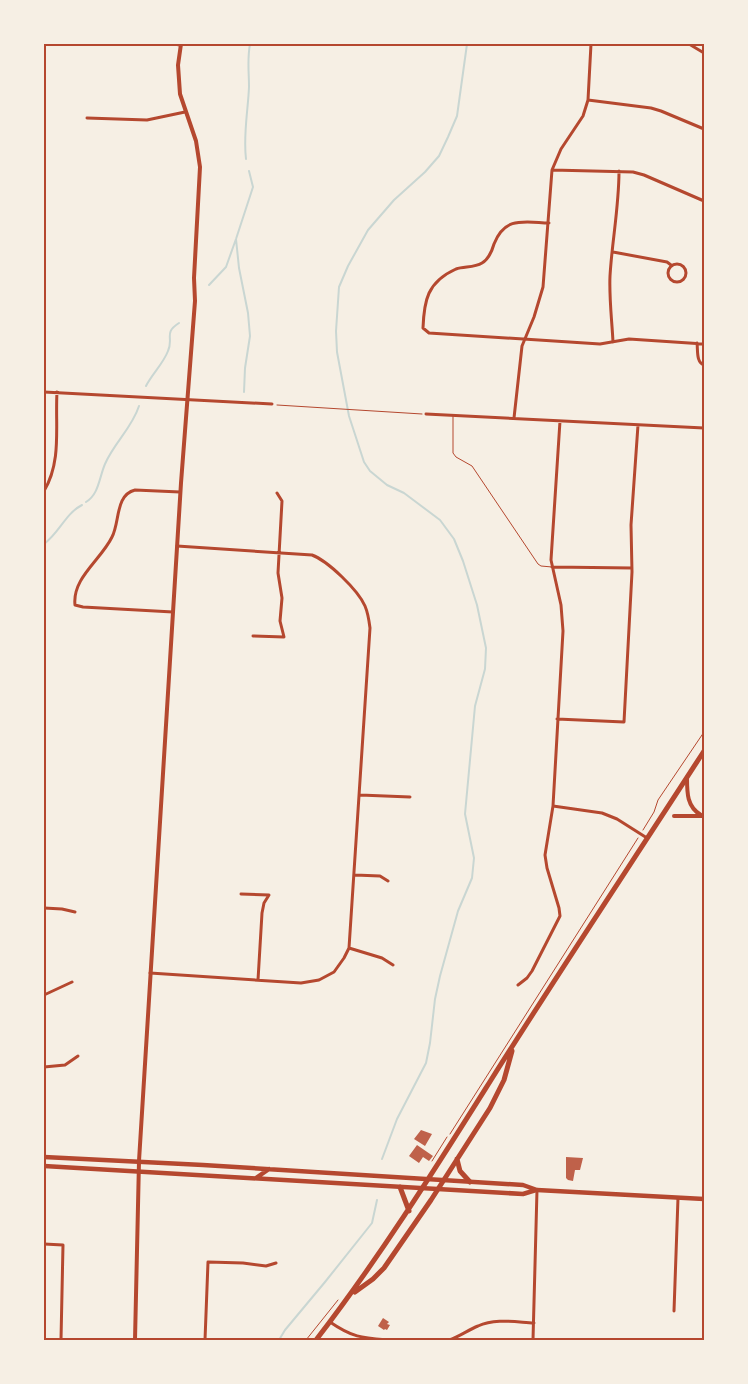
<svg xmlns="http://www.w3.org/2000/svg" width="748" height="1384" font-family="'Exo 2',sans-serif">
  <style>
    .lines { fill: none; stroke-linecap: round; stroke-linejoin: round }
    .stream { stroke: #c9d6d2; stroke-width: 2 }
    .building { fill: #bf614a }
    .path { stroke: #b5482f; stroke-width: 1 }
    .service { stroke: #b5482f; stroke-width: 1 }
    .minor { stroke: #b5482f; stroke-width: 3 }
    .tertiary { stroke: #b5482f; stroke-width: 4 }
    .secondary { stroke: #b5482f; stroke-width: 4.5 }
    .primary { stroke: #b5482f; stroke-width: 5 }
    .neatline { fill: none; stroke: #b5482f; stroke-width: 2 }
  </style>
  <rect width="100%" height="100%" fill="#f6efe4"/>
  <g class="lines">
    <path class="stream" d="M 246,159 C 243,135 248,111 249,87 C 249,71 247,60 250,44
      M 236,239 L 239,268 L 248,313 L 250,336 L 245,368 L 244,392
      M 209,285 L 226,267 L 236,239 L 253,187 L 249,171
      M 146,386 C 152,374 163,364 168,351 C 174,338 163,333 179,323
      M 86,502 C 99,494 99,478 105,464 C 114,443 132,428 139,406
      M 44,544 C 60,532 65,514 82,505
      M 382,1159 L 397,1119 L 426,1063 L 430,1043 L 435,999 L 440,976 L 458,911 L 472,878 L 474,858 L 465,814 L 475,706 L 485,669 L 486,648 L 477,605 L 463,561 L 454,539 L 440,520 L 404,493 L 387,485 L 370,471 L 364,462 L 349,416 L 337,352 L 336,331 L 339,287 L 348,266 L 368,230 L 394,200 L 425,172 L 439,156 L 448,137 L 457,116 L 467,44
      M 279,1340 L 285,1330 L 325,1282 L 372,1223 L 377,1200"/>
  </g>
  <path class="building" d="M 421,1130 L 432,1134 L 425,1146 L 414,1139 Z
    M 417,1145 L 433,1156 L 429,1161 L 423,1157 L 419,1163 L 409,1156 Z
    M 566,1157 L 583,1158 L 580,1170 L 575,1170 L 573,1181 L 568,1180 L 566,1178 Z
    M 383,1318 L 389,1322 L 387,1324 L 390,1325 L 387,1330 L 385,1329 L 384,1330 L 378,1326 Z"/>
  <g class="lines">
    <path class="path" d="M 277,405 L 422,414
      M 643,830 L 654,812 L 658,800 L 704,732
      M 450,1134 L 638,838
      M 432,1161 L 447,1137
      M 306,1340 L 338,1300"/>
    <path class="service" d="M 453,416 L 453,453 L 456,457 L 472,466 L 538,564 L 541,566 L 552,567"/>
    <path class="minor" d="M 174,44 L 180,45
      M 689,44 L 704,53
      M 588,100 L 651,108 L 661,111 L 704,129
      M 87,118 L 147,120 L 185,112
      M 552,170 L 633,172 L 644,175 L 704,201
      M 549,223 C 524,222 505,216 494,244 C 492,251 489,259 482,263 C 474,268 464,266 456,269 C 427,282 424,301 423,328 L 429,333 L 600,344 L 629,339 L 704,344
      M 613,252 L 667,262 L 671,265
      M668 273a9 9 0 1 1 18 0a9 9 0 1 1-18 0Z
      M 613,342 C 612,321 609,298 610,276 C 612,241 619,207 619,171
      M 697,343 C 698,351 696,362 704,365
      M 44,392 L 272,404
      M 426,414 L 704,428
      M 514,418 L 522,346 L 534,317 L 543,287 L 552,170 L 561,149 L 583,116 L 588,100 L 591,44
      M 44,491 C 62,461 55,426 57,392
      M 552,567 L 632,568
      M 173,612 L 83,607 L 75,605 C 72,578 101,560 112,537 C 120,522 115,495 135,490 L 180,492
      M 253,636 L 284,637 L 280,621 L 282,598 L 278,573 L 282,501 L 277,493
      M 557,719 L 624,722 L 632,572 L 631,525 L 638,425
      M 360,795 L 410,797
      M 553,806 L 602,813 L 617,819 L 647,838
      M 355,875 L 380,876 L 388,881
      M 241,894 L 269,895 L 264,903 L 262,913 L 258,980
      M 44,908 L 62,909 L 75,912
      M 349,948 L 382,958 L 393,965
      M 150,973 L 301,983 L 319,980 L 334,972 L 344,958 L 349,948 L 370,628 C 369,620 368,613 365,606 C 358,590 328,561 312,555 L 177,546
      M 518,985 L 527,978 L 532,971 L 560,916 L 559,908 L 547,868 L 545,855 L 553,806 L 563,631 L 561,605 L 551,560 L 560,421
      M 44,995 L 72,982
      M 44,1067 L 65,1065 L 78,1056
      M 44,1244 L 63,1245 L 61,1340
      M 674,1311 L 678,1198
      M 330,1322 C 353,1338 363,1338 389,1340
      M 205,1340 L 208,1262 L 243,1263 L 266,1266 L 276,1263
      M 449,1340 C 459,1337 468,1330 478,1326 C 495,1318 515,1322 534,1323
      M 533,1340 L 537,1190"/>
    <path class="tertiary" d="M 687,778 C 687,793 687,807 701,815
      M 674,816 L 704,816
      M 135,1340 L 139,1161 L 181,483 L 195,301 L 194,278 L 200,167 L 196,141 L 180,94 L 178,65 L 181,44"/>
    <path class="secondary" d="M 44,1157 L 203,1165 L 523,1185 L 537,1190 L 704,1199
      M 44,1166 L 523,1194 L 536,1190
      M 256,1178 L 269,1169"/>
    <path class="primary" d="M 457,1159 L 460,1171 L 470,1182
      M 400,1187 L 409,1211
      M 355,1292 L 373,1279 L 384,1268 L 431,1200 L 490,1108 L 504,1080 L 512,1051
      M 316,1340 C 380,1257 435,1169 491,1080 C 560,970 633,861 704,751"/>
  </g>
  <rect width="748" height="1384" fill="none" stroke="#f6efe4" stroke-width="90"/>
  <rect x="45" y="45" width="658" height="1294" class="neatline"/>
</svg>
